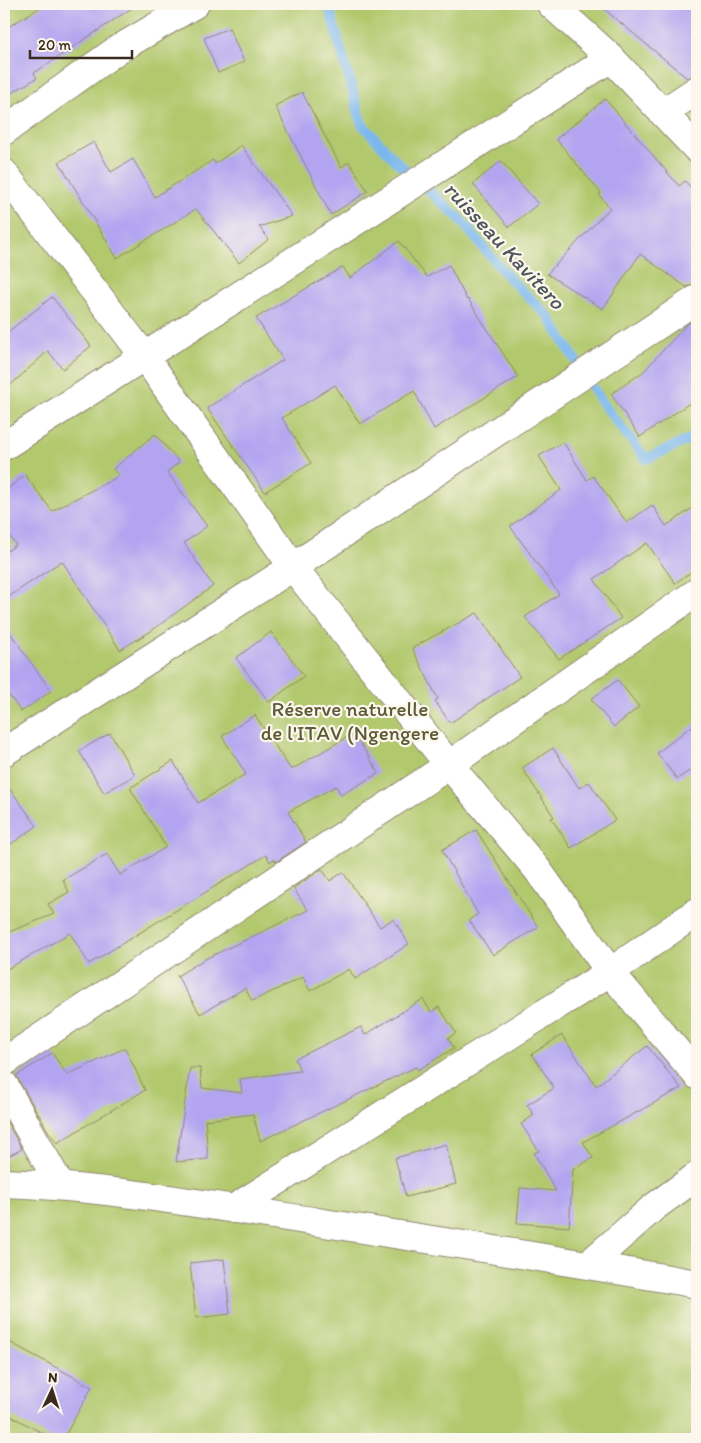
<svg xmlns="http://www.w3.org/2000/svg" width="701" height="1443" font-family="Itim,sans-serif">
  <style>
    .green { fill: #b1c86c; stroke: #767945 }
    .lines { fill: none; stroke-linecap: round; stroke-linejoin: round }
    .stream { stroke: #7ab7ed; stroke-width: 10 }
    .building { fill: #b2a4f0 }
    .street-casing { stroke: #92866e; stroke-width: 30 }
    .street { stroke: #fff; stroke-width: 28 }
    .labels { text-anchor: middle; stroke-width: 4.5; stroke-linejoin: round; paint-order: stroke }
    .park-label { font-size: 21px; fill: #5e5935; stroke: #fbf7ec }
    .water-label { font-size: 22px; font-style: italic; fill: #4e545c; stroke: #fbf7ec }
  </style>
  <rect width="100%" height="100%" fill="#fbf7ec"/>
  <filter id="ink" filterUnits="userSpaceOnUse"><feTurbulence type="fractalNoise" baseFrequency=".02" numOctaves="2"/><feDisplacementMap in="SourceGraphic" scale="10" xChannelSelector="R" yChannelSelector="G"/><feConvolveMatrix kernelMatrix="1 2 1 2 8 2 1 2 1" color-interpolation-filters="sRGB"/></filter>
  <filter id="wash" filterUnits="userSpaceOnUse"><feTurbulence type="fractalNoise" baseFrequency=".0096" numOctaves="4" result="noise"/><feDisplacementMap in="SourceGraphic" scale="20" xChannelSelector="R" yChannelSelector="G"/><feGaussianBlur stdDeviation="1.12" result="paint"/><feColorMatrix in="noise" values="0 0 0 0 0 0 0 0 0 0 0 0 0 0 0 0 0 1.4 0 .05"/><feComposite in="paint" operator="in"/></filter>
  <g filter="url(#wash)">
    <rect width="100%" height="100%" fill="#e8e1be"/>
    <path class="green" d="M 4,4 L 697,4 L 697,1439 L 4,1439 Z"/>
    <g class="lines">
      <path class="stream" d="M 328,4 L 362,124 L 396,161 L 459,218 L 508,277 L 548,316 L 603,404 L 646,459 L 697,436"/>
    </g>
    <g id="blocks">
      <path class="building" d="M 46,4 L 138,4 L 34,73 L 37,78 L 4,97 L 4,24 L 6,28 Z
        M 598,4 L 697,4 L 697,75 L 687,78 Z
        M 229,28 L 244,62 L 218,73 L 204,38 Z
        M 302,92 L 341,167 L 349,162 L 368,191 L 331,215 L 275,106 Z
        M 605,99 L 679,186 L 685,181 L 697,195 L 697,284 L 686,287 L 640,254 L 603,309 L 547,274 L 610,208 L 599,195 L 601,193 L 556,139 Z
        M 94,142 L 111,172 L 133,159 L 155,197 L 213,160 L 215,164 L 241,145 L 292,216 L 259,227 L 269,239 L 239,263 L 196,209 L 117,258 L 59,162 Z
        M 501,161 L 538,204 L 509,227 L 473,184 Z
        M 399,241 L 427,277 L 449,265 L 467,300 L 468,299 L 518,377 L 434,429 L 414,391 L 360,424 L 335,385 L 282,418 L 311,463 L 265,492 L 207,408 L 283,360 L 256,318 L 343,267 L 350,278 Z
        M 52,297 L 91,346 L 63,369 L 48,351 L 4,391 L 4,335 Z
        M 697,318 L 697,398 L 640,437 L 611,394 L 643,372 L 687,324 Z
        M 155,434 L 179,462 L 167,472 L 207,526 L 184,543 L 213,586 L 151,631 L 120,650 L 62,561 L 4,600 L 4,553 L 16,545 L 4,529 L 4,492 L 25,475 L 52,511 L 119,476 L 113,469 Z
        M 563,442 L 587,480 L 593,476 L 627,523 L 652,505 L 666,526 L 697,505 L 697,568 L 675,583 L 647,543 L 594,579 L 621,618 L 559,659 L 525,617 L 559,594 L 510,526 L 561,490 L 539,456 Z
        M 477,613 L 520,677 L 450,723 L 435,701 L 438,699 L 412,648 Z
        M 4,624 L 51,691 L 21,712 L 4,688 Z
        M 271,632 L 304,676 L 269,702 L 236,658 Z
        M 618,680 L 639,707 L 614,727 L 591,699 Z
        M 255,715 L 291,770 L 354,733 L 379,773 L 341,795 L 336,786 L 288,812 L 306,842 L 276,862 L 274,859 L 270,862 L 266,855 L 89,964 L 70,933 L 4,971 L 4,934 L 54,914 L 48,904 L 69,892 L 63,880 L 107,854 L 120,875 L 166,847 L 130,788 L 173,761 L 198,803 L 246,774 L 222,736 Z
        M 697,722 L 697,766 L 677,779 L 657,753 Z
        M 110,733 L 135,775 L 104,793 L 79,751 Z
        M 553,748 L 579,788 L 589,782 L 615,820 L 571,848 L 551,818 L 554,817 L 522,768 Z
        M 4,781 L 37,826 L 4,849 Z
        M 476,830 L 538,927 L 493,955 L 469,920 L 478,914 L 442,850 Z
        M 322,869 L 330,881 L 343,872 L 380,927 L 393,919 L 409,944 L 355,979 L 349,969 L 310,991 L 303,977 L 252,1001 L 245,988 L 200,1014 L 177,976 L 205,959 L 308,910 L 293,888 Z
        M 423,999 L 431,1012 L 439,1007 L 456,1033 L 448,1038 L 454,1048 L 418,1070 L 416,1067 L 260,1141 L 253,1114 L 205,1120 L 208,1159 L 176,1162 L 190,1068 L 200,1068 L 202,1088 L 242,1093 L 240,1079 L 300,1071 L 295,1059 L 361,1027 L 365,1035 Z
        M 562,1035 L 596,1086 L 647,1046 L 681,1088 L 583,1142 L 593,1158 L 573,1169 L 569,1227 L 517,1223 L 520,1188 L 556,1191 L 534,1153 L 539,1151 L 521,1124 L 534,1115 L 527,1105 L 554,1088 L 532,1054 Z
        M 125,1048 L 145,1090 L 57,1143 L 50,1134 L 16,1076 L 52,1053 L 67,1075 Z
        M 4,1117 L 22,1149 L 4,1158 Z
        M 446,1144 L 456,1184 L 406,1197 L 395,1158 Z
        M 224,1259 L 230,1314 L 196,1318 L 190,1263 Z
        M 4,1339 L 92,1387 L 63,1439 L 53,1439 L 4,1412 Z"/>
    </g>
  </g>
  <g filter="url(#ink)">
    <use href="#blocks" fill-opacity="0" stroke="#92866e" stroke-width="1"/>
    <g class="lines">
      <g class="street-casing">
        <path id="street" d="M 551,4 L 611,58 L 697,149
          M 664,112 L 697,90
          M 4,131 L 117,50 L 195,4
          M 4,173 L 145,357 L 293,567 L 449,765 L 537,869 L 610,972 L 697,1075
          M 4,446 L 611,58
          M 4,752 L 293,567 L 697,299
          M 4,1062 L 449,765 L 697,592
          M 4,1085 L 60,1185
          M 4,1183 C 109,1187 214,1206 318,1222 C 444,1242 571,1261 697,1284
          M 233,1209 L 610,972 L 697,912
          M 589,1264 L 654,1207 L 697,1176"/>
      </g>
      <use href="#street" class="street"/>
    </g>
  </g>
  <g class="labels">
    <g class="park-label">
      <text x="350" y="716">Réserve naturelle<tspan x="350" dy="24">de l'ITAV (Ngengere</tspan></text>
    </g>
    <g class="water-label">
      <text transform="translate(505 245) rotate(47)" y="8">ruisseau Kavitero</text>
    </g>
  </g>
  <rect width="701" height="1443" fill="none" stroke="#fbf7ec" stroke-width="20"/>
  <g transform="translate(52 1390) rotate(4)" stroke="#fbf7ec" stroke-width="4" paint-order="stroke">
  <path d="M0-4L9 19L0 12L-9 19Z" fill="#3b2a1e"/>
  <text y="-8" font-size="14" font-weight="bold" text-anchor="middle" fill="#3b2a1e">N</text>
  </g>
  <path d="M30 50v8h102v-8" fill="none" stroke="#3b2a1e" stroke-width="2.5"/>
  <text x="38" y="50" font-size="15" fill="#3b2a1e" stroke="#fbf7ec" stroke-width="4" paint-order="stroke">20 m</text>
</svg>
